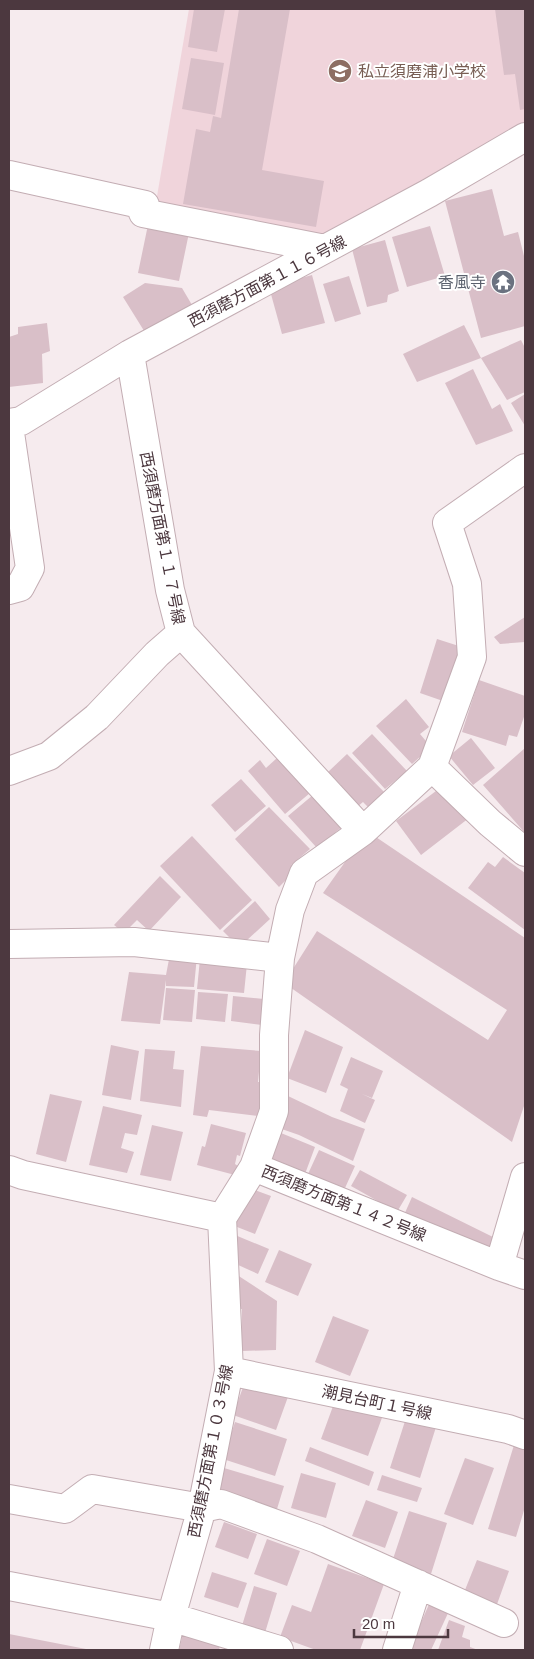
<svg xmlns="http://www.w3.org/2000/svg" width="534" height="1659" font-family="Arial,'Noto Sans JP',sans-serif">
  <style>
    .education { fill: #f0d4db }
    .building { fill: #d9bfc8 }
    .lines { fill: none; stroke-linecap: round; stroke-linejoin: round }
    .minor-casing { stroke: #c3adb3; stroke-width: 30 }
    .minor { stroke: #fff; stroke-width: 28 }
    .labels { text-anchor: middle; stroke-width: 4; stroke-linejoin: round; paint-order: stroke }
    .education-label { font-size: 16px; fill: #785e54; stroke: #fff; text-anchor: start }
    .street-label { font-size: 16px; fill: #4c383f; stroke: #fff }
    .worship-label { font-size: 16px; fill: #5b616d; stroke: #fff; text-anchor: end }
  </style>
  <rect width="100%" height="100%" fill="#f6ebee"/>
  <path class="education" d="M 189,9 L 525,9 L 525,126 L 319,240 L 155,208 Z"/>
  <path class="building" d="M 194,9 L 225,9 L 217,52 L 188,47 Z
    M 239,9 L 290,9 L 262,170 L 324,181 L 316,227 L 183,204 L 196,129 L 210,132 L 213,116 L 221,118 Z
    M 495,9 L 525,9 L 525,109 L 520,110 L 515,74 L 504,75 Z
    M 191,58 L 224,63 L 215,115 L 182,109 Z
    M 492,189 L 504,236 L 518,232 L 525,260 L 525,326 L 481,338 L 445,201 Z
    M 149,220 L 190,228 L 179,281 L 138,273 Z
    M 430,226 L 445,276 L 407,287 L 392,237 Z
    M 385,240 L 399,291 L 388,295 L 387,302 L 367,307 L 352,249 Z
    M 312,275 L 325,323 L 282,334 L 269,287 Z
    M 349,276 L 361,314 L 335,322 L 323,284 Z
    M 145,283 L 182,288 L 192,305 L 146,334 L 123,297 Z
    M 47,323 L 50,351 L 42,354 L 43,383 L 9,387 L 9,337 L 18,334 L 18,327 Z
    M 464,325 L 481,358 L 417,382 L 403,354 Z
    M 521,340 L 525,348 L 525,392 L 507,400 L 481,358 Z
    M 473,369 L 492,409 L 500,404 L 513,431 L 476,445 L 445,383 Z
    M 525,394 L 525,426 L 511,403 Z
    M 525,617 L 525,642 L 500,644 L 494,637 Z
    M 437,639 L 462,647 L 443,701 L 420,693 Z
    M 479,680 L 525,696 L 525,714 L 517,737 L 509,735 L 506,746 L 462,732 Z
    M 406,699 L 429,727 L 420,734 L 431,747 L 412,764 L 376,726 Z
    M 372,734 L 407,771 L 385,789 L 352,753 Z
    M 471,738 L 495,768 L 473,785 L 449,756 Z
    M 525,748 L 525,833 L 483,785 Z
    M 347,754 L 385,793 L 368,807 L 363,802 L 357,807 L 339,789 L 341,785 L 328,772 Z
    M 277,758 L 310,793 L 285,814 L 248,771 L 260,760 L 266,768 Z
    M 241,779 L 266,806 L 235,832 L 211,805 Z
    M 444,785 L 469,818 L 421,855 L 396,821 Z
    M 313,795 L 343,826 L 317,848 L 288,816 Z
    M 269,807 L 310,849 L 291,865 L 296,870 L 279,887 L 235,839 Z
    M 367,831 L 525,938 L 525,1103 L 512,1142 L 284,983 L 317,931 L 488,1040 L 507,1010 L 323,893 Z
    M 192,836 L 252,900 L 220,930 L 160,866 Z
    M 503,857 L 525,873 L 525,930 L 468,888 L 488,862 L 495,867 Z
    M 160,876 L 181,897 L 149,931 L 137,920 L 124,933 L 114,925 Z
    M 255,901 L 270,919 L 246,941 L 233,941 L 223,931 Z
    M 170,954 L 197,956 L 194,987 L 166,986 L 166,980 L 160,1024 L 121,1021 L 129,972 L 166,975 Z
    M 200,959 L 247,964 L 244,993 L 197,989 Z
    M 166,988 L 195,990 L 192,1022 L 163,1020 Z
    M 198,992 L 228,994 L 225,1022 L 196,1019 Z
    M 233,996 L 264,999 L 262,1025 L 231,1021 Z
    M 305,1030 L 343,1047 L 326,1093 L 287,1078 Z
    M 111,1045 L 139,1051 L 131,1100 L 102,1095 Z
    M 201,1046 L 261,1051 L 258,1082 L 262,1082 L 259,1116 L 209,1110 L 207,1117 L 193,1115 Z
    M 145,1049 L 175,1051 L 173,1069 L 184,1070 L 181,1107 L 140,1101 Z
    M 351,1057 L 383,1071 L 372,1098 L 362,1094 L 375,1100 L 365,1123 L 340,1111 L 348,1089 L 340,1085 Z
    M 50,1094 L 82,1101 L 66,1162 L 36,1154 Z
    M 288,1096 L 332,1117 L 365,1129 L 353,1161 L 299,1135 L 276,1127 Z
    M 103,1106 L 142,1115 L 137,1135 L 125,1133 L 121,1148 L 134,1152 L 127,1173 L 89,1165 Z
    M 211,1124 L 246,1133 L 240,1156 L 237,1155 L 235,1164 L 238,1166 L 235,1175 L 197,1165 L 202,1146 L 205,1147 Z
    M 152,1125 L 183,1132 L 171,1181 L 140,1175 Z
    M 281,1133 L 315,1147 L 305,1174 L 271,1160 Z
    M 319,1150 L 355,1166 L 345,1188 L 308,1174 Z
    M 360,1170 L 407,1195 L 397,1212 L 351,1186 Z
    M 247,1187 L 271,1196 L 255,1234 L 232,1225 Z
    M 412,1197 L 495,1238 L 485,1255 L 404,1215 Z
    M 235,1235 L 269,1249 L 258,1274 L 225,1259 Z
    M 279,1250 L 312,1264 L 298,1296 L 265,1282 Z
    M 228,1269 L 277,1301 L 276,1350 L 242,1351 L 242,1309 L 228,1309 Z
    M 333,1316 L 369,1330 L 350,1376 L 315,1362 Z
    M 246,1379 L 289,1394 L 276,1430 L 233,1415 Z
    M 336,1398 L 383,1415 L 368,1456 L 321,1439 Z
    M 406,1418 L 436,1427 L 420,1478 L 390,1468 Z
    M 235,1422 L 287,1439 L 275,1476 L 223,1459 Z
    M 514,1445 L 525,1449 L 525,1507 L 516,1537 L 488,1529 Z
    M 310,1447 L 374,1472 L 369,1486 L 305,1461 Z
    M 465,1458 L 494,1468 L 473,1525 L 444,1514 Z
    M 224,1468 L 284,1486 L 277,1509 L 218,1491 Z
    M 301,1473 L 336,1483 L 326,1518 L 291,1508 Z
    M 382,1475 L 422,1488 L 417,1502 L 377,1490 Z
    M 366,1500 L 398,1512 L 385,1548 L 352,1536 Z
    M 409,1511 L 447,1523 L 431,1574 L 392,1562 Z
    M 224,1522 L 257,1534 L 248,1559 L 215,1547 Z
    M 267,1539 L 300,1551 L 287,1586 L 254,1574 Z
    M 477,1560 L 509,1571 L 496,1607 L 463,1595 Z
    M 328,1564 L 384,1584 L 360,1650 L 316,1650 L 280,1637 L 292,1605 L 311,1612 Z
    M 212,1572 L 247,1583 L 238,1608 L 204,1597 Z
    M 254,1586 L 277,1593 L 264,1636 L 241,1629 Z
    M 430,1602 L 449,1611 L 431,1650 L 409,1650 Z
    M 449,1620 L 465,1626 L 462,1637 L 470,1640 L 470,1647 L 478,1650 L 438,1650 Z
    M 184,1629 L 222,1638 L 219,1650 L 179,1650 Z
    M 9,1634 L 86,1649 L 86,1650 L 9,1650 Z"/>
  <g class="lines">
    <g class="minor-casing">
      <path id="minor" d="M 9,175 L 145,205
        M 143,213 L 325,249
        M 130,354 L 170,590 L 181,633 L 363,831
        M 9,423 L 21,421 L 130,354 L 429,193 L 525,137
        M 9,426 L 30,568 L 20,587 L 9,590
        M 432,767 L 490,823 L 525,852
        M 9,771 L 49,756 L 97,717 L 157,654 L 181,633
        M 9,944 L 134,942 L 280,958
        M 254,1167 L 499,1266 L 525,1275
        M 9,1170 L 23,1175 L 222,1218
        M 222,1218 L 254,1167 L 274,1111 L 274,1035 L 280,958 L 290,910 L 304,873 L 363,831 L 432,767 L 472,657 L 467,584 L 447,523 L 525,468
        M 499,1266 L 525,1177
        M 229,1371 L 508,1429 L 525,1435
        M 9,1499 L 65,1509 L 92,1489 L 202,1508 L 221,1504 L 317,1539 L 504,1623
        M 9,1586 L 171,1617 L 279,1650
        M 164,1650 L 171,1617 L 202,1508 L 229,1371 L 222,1218
        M 397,1650 L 418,1584"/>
    </g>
    <use href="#minor" class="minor"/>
  </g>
  <defs>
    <g id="school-disc" transform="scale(1.25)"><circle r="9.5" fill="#8d6e63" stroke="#fff"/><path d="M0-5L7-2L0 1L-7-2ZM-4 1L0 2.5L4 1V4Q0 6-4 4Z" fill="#fff"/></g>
    <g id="temple-disc" transform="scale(1.25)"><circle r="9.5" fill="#6b7280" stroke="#fff"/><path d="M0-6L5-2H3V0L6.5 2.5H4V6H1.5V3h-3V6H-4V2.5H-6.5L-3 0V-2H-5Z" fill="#fff"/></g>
  </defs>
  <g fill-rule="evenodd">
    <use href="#school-disc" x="340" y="71"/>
    <use href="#temple-disc" x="503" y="282"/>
  </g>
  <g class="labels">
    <g class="education-label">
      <text x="358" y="77">私立須磨浦小学校</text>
    </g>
    <g class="street-label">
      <text transform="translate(267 281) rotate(-28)" y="6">西須磨方面第１１６号線</text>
      <text transform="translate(163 538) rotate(79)" y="6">西須磨方面第１１７号線</text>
      <text transform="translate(344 1203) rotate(22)" y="6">西須磨方面第１４２号線</text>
      <text transform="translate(377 1402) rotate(12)" y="6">潮見台町１号線</text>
      <text transform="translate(210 1451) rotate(-79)" y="6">西須磨方面第１０３号線</text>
    </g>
    <g class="worship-label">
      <text x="486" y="288">香風寺</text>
    </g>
  </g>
  <rect width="534" height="1659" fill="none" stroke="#4c383f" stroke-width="20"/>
  <path d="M354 1629v8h94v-8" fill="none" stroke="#4c383f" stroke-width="2.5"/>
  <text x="362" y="1629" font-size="15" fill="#4c383f" stroke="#ffffff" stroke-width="4" paint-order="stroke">20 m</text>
</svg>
